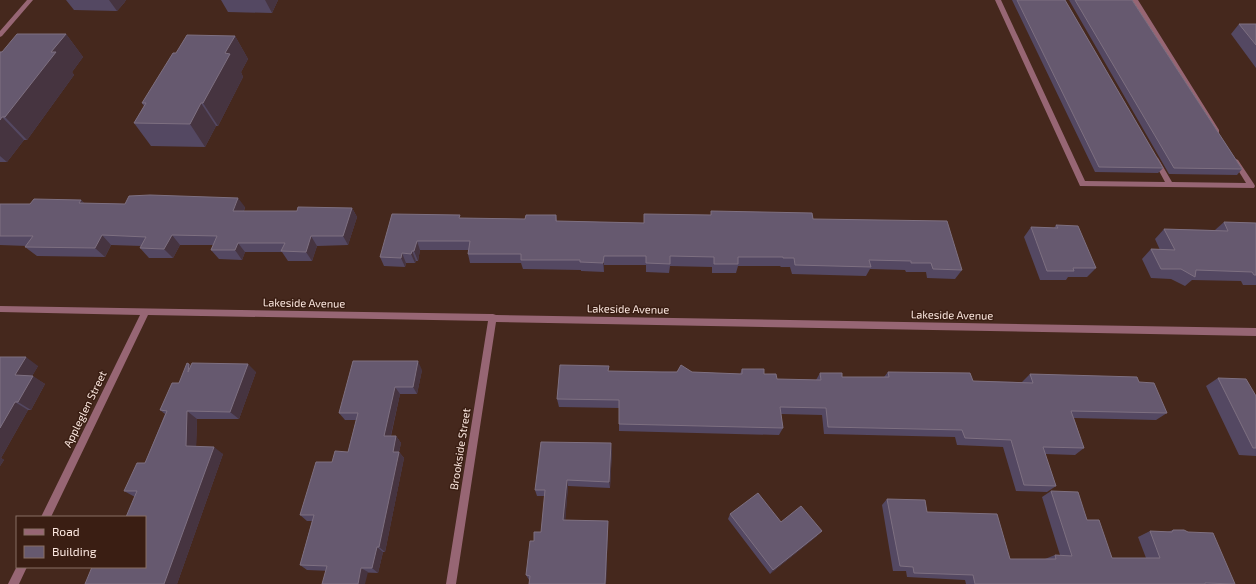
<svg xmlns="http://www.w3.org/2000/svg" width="1256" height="584" font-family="'Exo 2',sans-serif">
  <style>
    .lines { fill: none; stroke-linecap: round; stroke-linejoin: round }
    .service { fill: #976674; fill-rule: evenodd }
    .minor { fill: #976674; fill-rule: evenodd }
    .wall { fill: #544862 }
    .shaded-wall { fill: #463440 }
    .building { fill: #66596f; stroke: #7e7081 }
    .labels { text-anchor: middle; stroke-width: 3; stroke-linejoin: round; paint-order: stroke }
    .street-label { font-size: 11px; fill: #fde9e1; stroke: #3a1e13 }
  </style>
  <rect width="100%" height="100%" fill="#45281d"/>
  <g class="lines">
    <path class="service" d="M 995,0 L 1001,0 L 1085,181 L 1165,182 L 1153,160 L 1156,157 L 1158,158 L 1172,182 L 1246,183 L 1233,162 L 1236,159 L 1238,160 L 1254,184 L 1255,186 L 1254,188 L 1080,186 Z
      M 1132,0 L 1138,0 L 1219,130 L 1219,134 L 1215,134 Z"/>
    <path class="minor" d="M 27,0 L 33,0 L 2,36 L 0,37 L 0,31 Z
      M 0,306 L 490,314 L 493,314 L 496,315 L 1256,328 L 1256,336 L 496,322 L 456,584 L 446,584 L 488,321 L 148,315 L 51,517 L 41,517 L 140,315 L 0,312 Z
      M 17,566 L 27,567 L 19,584 L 8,584 Z"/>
  </g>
  <path class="wall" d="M 66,0 L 126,0 L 124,3 L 117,11 L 74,10 Z
    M 221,0 L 278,0 L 272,13 L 228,12 Z
    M 1012,0 L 1065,0 L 1163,168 L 1158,173 L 1095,172 Z
    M 1069,0 L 1132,0 L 1242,169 L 1237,175 L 1169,174 Z
    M 1239,24 L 1256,24 L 1256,68 L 1231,34 Z
    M 66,34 L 83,57 L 72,72 L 74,75 L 27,140 L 24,140 L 7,162 L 0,162 L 0,52 Z
    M 235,36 L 248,59 L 241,72 L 243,77 L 218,126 L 216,126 L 205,147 L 151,146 L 134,123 L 144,106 L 142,103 L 176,53 Z
    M 81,200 L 84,203 L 245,207 L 244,211 L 297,211 L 352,208 L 357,217 L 348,245 L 317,246 L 312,261 L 288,261 L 282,252 L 245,252 L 242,260 L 219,259 L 211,250 L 213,245 L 180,245 L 173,258 L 149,258 L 140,248 L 142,246 L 111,245 L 105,257 L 37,256 L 25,247 L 27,246 L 0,245 L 0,204 L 30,204 Z
    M 711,211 L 813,219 L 962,270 L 955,279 L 927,278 L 926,272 L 906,272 L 905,270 L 870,269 L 866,276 L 792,274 L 790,267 L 781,267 L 780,266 L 738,266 L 736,273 L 712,273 L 712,267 L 670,266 L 669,273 L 646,272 L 646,265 L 604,265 L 604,272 L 581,271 L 581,270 L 523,269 L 521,263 L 470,263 L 468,254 L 468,250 L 420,250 L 418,261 L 416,261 L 415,263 L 406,263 L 405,267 L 384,266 L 380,257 L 461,218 L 525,219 L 556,215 L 557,221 L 644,223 L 711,215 Z
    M 1224,222 L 1256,223 L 1256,285 L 1243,285 L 1241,281 L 1192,280 L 1185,286 L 1171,279 L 1151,278 L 1142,259 L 1151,249 L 1160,250 L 1155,239 L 1164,229 L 1215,230 Z
    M 1056,225 L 1096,268 L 1087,277 L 1068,277 L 1066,280 L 1040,280 L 1024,237 L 1031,227 L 1054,228 Z
    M 0,357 L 38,366 L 32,376 L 45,384 L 31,410 L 28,410 L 1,458 L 4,460 L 0,466 Z
    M 189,364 L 191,366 L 256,372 L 239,419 L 197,419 L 196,446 L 223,454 L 177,584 L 85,584 L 145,567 L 135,497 L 124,491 L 145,463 L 165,414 L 160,410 L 179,383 Z
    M 742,369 L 764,374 L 777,379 L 816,380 L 820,373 L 842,377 L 884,377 L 888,372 L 973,381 L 1022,382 L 1030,374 L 1139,382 L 1167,413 L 1156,420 L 1074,418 L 1084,448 L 1075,455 L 1045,454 L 1056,486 L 1047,492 L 1016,491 L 1003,447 L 957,445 L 955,437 L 824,434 L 822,415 L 781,414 L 783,428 L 779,435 L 619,431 L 619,408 L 559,407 L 557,399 L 609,371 L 692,372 L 740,374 Z
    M 422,370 L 417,394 L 400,394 L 391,436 L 396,436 L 401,443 L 399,452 L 404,458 L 385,552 L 383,552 L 378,573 L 307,570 L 300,565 L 312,521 L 307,521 L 300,515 L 332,462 L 348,452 L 356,420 L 345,420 L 339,413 Z
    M 1218,378 L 1256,396 L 1256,456 L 1239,455 L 1206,386 Z
    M 612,450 L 610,488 L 568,486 L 565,520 L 608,521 L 608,526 L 606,584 L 529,584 L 529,580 L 526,575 L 534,541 L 541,532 L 545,496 L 537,496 L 535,490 Z
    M 1051,491 L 1087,520 L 1112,558 L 1146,558 L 1138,537 L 1150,531 L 1167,532 L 1173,530 L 1235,584 L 966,584 L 965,580 L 907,577 L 906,571 L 893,571 L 882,505 L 887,499 L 927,512 L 1010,559 L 1045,559 L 1055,555 L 1060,555 L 1042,497 Z
    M 730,514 L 781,522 L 817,536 L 770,574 L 728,519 Z"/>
  <path class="shaded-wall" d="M 109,0 L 126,0 L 124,3 L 117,11 Z
    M 265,0 L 278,0 L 272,13 Z
    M 66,34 L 83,57 L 72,72 L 74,75 L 27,140 L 5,117 L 51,52 Z
    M 235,36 L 248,59 L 241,72 L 243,77 L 218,126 L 203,103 L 225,53 Z
    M 201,103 L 216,126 L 205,147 L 190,124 Z
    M 2,117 L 24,140 L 7,162 L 0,156 L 0,120 Z
    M 238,198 L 245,207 L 240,220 L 233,211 Z
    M 81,200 L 90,210 L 79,203 Z
    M 352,208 L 357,217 L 348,245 L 343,236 Z
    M 102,235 L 111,245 L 105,257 L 95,248 Z
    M 172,235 L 180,245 L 173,258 L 164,249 Z
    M 311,236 L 317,246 L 312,261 L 306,252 Z
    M 417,241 L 420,250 L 418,261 L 414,251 Z
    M 238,243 L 245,252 L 242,260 L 235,250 Z
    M 412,251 L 416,261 L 415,263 L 411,254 Z
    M 402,253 L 406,263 L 405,267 L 401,258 Z
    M 604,256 L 604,272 L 603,263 Z
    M 26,357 L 38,366 L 28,383 L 15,375 Z
    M 418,361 L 422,370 L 417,394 L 413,387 Z
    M 189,364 L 198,372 L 188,372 Z
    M 248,364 L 256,372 L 239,419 L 230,412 Z
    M 33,376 L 45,384 L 31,410 L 18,402 Z
    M 395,387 L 400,394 L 389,443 L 384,436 Z
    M 15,402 L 28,410 L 1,458 L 4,460 L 0,466 L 0,428 Z
    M 187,411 L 197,419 L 196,452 L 186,446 Z
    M 396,436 L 401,443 L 399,452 L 404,458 L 385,552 L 379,547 L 393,452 Z
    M 611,443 L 612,450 L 610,488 L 609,482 Z
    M 214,447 L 223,454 L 177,584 L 164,584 Z
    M 567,480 L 568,486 L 565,525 L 563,520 Z
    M 608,521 L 608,526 L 606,584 L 605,584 Z
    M 822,531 L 817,536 L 770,574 L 773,570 Z
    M 377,547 L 383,552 L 378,573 L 372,568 Z
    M 361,568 L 368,572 L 365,584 L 358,584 Z"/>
  <path class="building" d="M 1017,0 L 1065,0 L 1163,168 L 1099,167 Z
    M 1075,0 L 1132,0 L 1242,169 L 1174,168 Z
    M 1239,24 L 1256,24 L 1256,45 Z
    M 17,34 L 66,34 L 51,52 L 56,52 L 5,117 L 2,117 L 0,120 L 0,52 L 2,52 Z
    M 187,35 L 235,36 L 225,53 L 230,54 L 203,103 L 201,103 L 190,124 L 134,123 L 146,103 L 142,103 L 173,53 L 176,53 Z
    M 150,195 L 238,198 L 233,211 L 297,211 L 298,207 L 352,208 L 343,236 L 311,236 L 306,252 L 281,251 L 285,243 L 238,243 L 235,250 L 211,250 L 217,236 L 172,235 L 164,249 L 140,248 L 146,237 L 102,235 L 95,248 L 25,247 L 33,236 L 0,236 L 0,204 L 30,204 L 34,199 L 81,200 L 79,203 L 125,204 L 129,196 Z
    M 711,211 L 812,213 L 813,219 L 947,221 L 962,270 L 933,269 L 931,263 L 911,263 L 911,261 L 869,260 L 871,267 L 795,265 L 794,258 L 783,258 L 783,257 L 738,257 L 738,264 L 714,264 L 714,257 L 670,256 L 670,264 L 646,263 L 646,256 L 604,256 L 603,263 L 580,262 L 580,260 L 521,260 L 521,254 L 468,254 L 470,241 L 417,241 L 414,251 L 412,251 L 411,254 L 402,253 L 401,258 L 380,257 L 392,214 L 460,215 L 459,218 L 525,219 L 526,215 L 556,215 L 556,221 L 644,223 L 644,214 L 711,215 Z
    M 1224,222 L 1256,223 L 1256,275 L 1254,275 L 1252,272 L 1196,270 L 1195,277 L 1181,269 L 1161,269 L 1151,249 L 1175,250 L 1164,229 L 1228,231 Z
    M 1056,225 L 1078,226 L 1096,268 L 1073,268 L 1074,271 L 1047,271 L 1031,227 L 1058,228 Z
    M 0,357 L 26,357 L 15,375 L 33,376 L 18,402 L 15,402 L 0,428 Z
    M 353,361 L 418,361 L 413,387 L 395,387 L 384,436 L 396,436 L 393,452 L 399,452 L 379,547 L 377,547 L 372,568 L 361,568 L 358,584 L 322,584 L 327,566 L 300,565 L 314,515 L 300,515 L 316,462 L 332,462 L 335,451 L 348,452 L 358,413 L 339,413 Z
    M 187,363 L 189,364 L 188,372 L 192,363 L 248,364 L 230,412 L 187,411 L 186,446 L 214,447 L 164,584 L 85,584 L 92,567 L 145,567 L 145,517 L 126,517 L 137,491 L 124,491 L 137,463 L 145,463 L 167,411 L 160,410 L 172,383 L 179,383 Z
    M 560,365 L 609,366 L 608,371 L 662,372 L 677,372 L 681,365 L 692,372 L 742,374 L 742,369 L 764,369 L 764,374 L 776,374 L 777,379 L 821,380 L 820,373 L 842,373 L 842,377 L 889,377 L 888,372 L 970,373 L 973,381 L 1033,383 L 1030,374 L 1137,377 L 1139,382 L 1154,383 L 1167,413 L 1071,411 L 1084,448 L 1043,447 L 1056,486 L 1024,485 L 1011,440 L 965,438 L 962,430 L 828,427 L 826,408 L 780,407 L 783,428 L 619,424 L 619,400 L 557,399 Z
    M 1218,378 L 1246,379 L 1256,396 L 1256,448 L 1253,448 Z
    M 541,442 L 611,443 L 609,482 L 567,480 L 563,520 L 608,521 L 605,584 L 529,584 L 530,576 L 526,575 L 530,541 L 534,541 L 534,532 L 541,532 L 545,490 L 535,490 Z
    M 1051,491 L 1078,492 L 1087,520 L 1099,520 L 1112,558 L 1160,558 L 1150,531 L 1172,532 L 1173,530 L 1184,530 L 1188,532 L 1213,533 L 1235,584 L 1205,583 L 1205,584 L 975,584 L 973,575 L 914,573 L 913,567 L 900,566 L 887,499 L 925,500 L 927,512 L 997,514 L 1010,559 L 1056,559 L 1055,555 L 1072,556 Z
    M 758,493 L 781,522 L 801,506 L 822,531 L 773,570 L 730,514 Z"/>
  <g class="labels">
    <g class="street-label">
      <text transform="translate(304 303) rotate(1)" y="4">Lakeside Avenue</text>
      <text transform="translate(628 309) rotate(1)" y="4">Lakeside Avenue</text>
      <text transform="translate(952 315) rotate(1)" y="4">Lakeside Avenue</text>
      <text transform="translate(85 409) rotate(-64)" y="4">Appleglen Street</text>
      <text transform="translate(460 449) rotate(-81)" y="4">Brookside Street</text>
    </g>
  </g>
  <rect x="16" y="516" width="130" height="52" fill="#3a1e13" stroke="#886f65"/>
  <rect x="24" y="529" width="20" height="6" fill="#976674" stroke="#886f65"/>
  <text x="52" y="536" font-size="12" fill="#fde9e1">Road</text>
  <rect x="24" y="546" width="20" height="12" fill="#66596f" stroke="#886f65"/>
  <text x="52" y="556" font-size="12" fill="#fde9e1">Building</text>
</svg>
